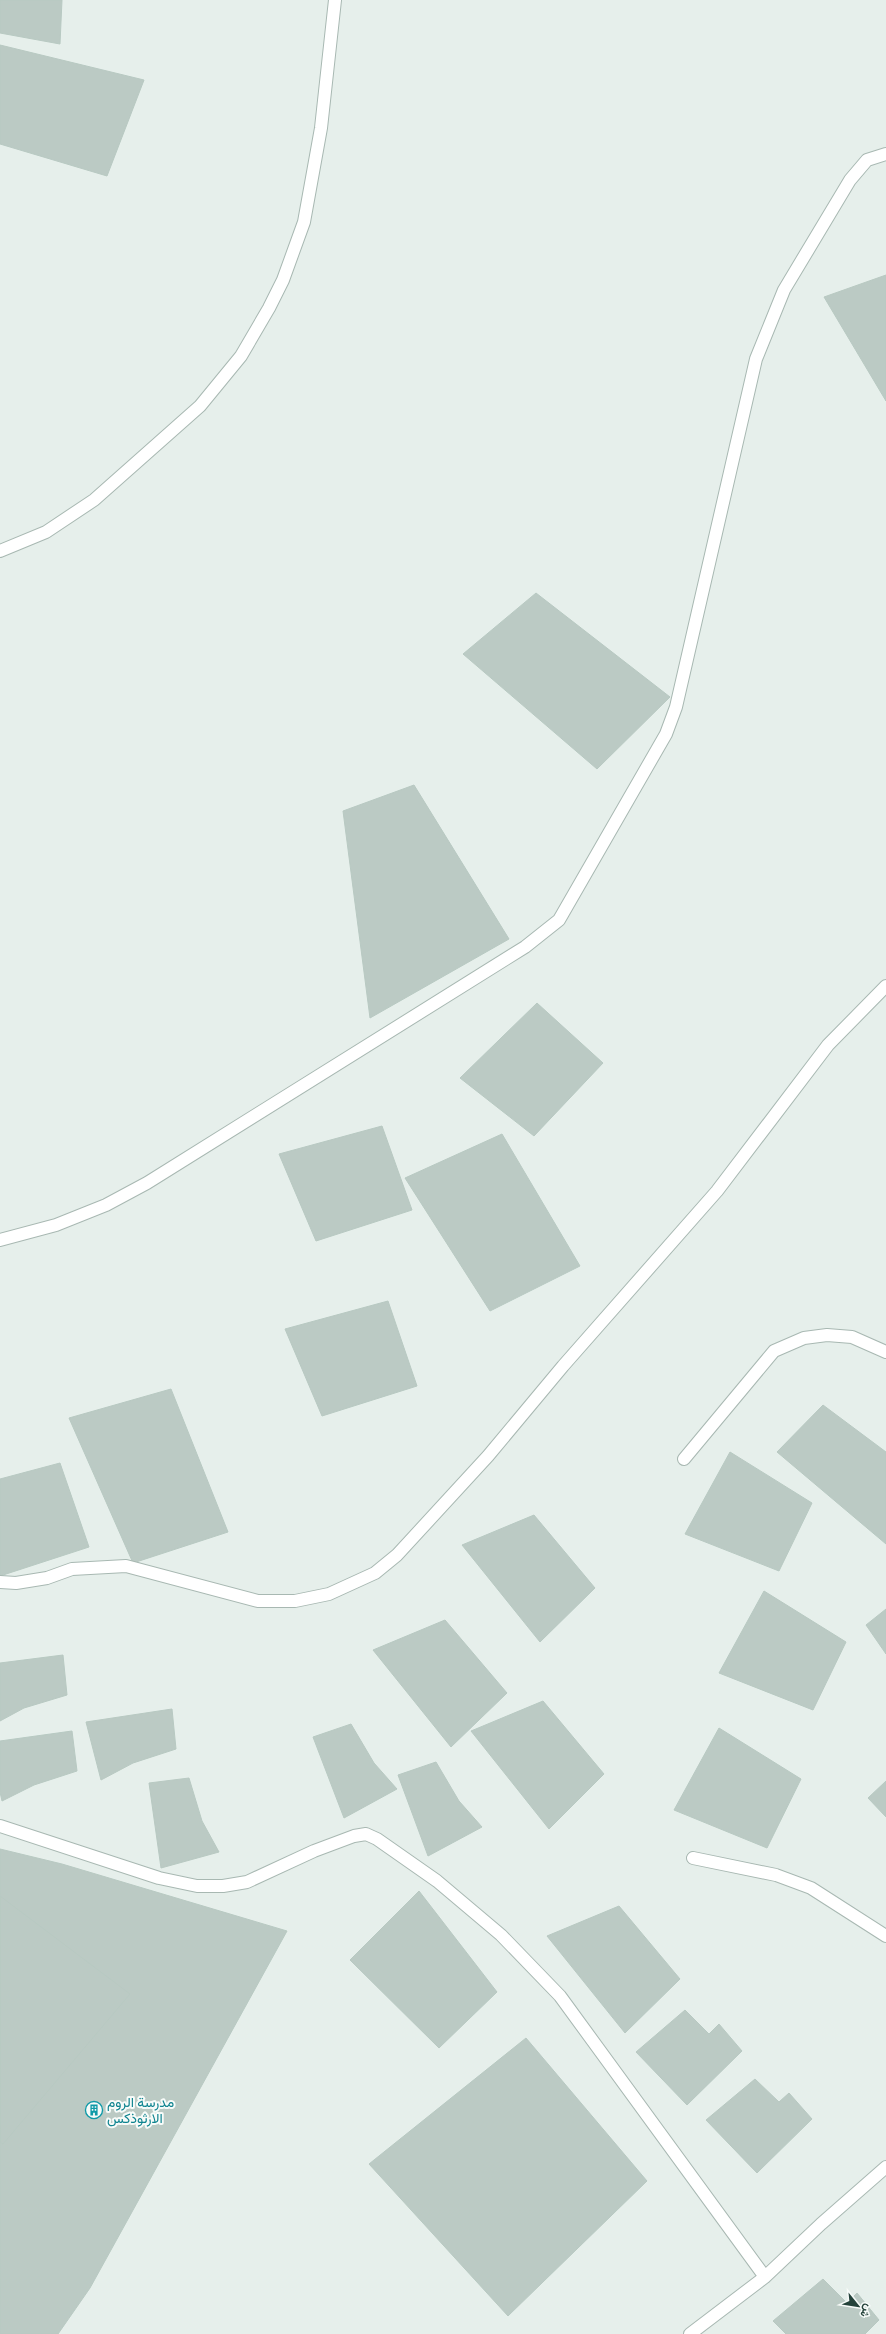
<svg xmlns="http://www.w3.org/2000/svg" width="886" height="2334" font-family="'IBM Plex Sans',Vazirmatn,sans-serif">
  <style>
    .building { fill: #bbcac4; stroke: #b8c9c2 }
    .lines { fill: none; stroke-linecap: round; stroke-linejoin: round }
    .minor-casing { stroke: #a8b8b2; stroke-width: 14 }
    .minor { stroke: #fff; stroke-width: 12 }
    .labels { text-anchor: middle; stroke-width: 4; stroke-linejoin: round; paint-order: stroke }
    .culture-label { font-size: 14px; fill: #0d838f; stroke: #f7fbf9; text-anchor: start }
  </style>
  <rect width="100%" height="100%" fill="#e6efeb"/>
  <path class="building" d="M 0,0 L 62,0 L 60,44 L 0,33 Z
    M 0,45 L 144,80 L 107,176 L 0,144 Z
    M 886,275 L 886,401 L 824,297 Z
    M 536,593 L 670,697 L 597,769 L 463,654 Z
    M 414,785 L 509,939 L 370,1018 L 343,811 Z
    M 537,1003 L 603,1063 L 534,1136 L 460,1078 Z
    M 382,1126 L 412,1210 L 316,1241 L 279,1154 Z
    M 502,1134 L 580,1266 L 490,1311 L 405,1178 Z
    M 388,1301 L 417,1386 L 322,1416 L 285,1329 Z
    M 171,1389 L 228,1532 L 133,1563 L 69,1418 Z
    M 823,1405 L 886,1452 L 886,1544 L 777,1452 Z
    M 730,1452 L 812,1503 L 779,1571 L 685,1534 Z
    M 60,1463 L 89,1547 L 0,1576 L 0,1479 Z
    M 534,1515 L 595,1588 L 540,1642 L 462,1545 Z
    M 764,1591 L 846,1642 L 813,1710 L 719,1673 Z
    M 886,1609 L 886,1654 L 866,1625 Z
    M 445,1620 L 507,1693 L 451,1747 L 373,1650 Z
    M 63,1655 L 67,1695 L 24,1708 L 0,1721 L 0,1663 Z
    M 543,1701 L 604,1774 L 549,1829 L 471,1731 Z
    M 172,1709 L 176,1749 L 133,1763 L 101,1780 L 86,1722 Z
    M 351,1724 L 374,1763 L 397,1789 L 344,1818 L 313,1737 Z
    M 719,1728 L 801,1779 L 767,1848 L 674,1810 Z
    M 72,1731 L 77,1771 L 34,1785 L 2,1801 L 0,1792 L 0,1741 Z
    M 436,1762 L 459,1801 L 482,1827 L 428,1856 L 398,1775 Z
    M 189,1778 L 202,1821 L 219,1852 L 161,1868 L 149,1783 Z
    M 886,1781 L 886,1817 L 868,1798 Z
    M 0,1849 L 62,1864 L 287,1931 L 90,2288 L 58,2334 L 0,2334 Z
    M 419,1891 L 497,1992 L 439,2048 L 350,1960 Z
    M 0,1896 L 130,1994 L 3,2144 L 0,2142 Z
    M 619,1906 L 680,1979 L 625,2033 L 547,1936 Z
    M 685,2010 L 709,2034 L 719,2024 L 742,2051 L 687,2105 L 636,2052 Z
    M 526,2038 L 647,2181 L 508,2316 L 369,2164 Z
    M 755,2079 L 779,2102 L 789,2093 L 812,2119 L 757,2173 L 706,2120 Z
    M 823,2279 L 847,2303 L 857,2293 L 879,2320 L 865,2334 L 786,2334 L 773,2321 Z"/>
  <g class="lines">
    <g class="minor-casing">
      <path id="minor" d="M 0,551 L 46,532 L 94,500 L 200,406 L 241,356 L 269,308 L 283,280 L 304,222 L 321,128 L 335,0
        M 0,1240 L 56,1225 L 106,1205 L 147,1183 L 525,947 L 559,920 L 666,734 L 676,707 L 756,359 L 784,290 L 850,180 L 867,160 L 886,154
        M 684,1459 L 774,1351 L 804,1338 L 827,1335 L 852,1337 L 886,1352
        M 0,1582 L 16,1583 L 47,1578 L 72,1569 L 126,1566 L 258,1601 L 295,1601 L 329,1594 L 375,1573 L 397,1555 L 488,1456 L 563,1366 L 717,1191 L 828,1045 L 886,986
        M 0,1826 L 159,1878 L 197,1886 L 223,1886 L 247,1882 L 314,1851 L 354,1836 L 366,1834 L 377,1839 L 437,1881 L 501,1935 L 560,1996 L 765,2277
        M 693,1858 L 776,1875 L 811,1888 L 886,1936
        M 690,2334 L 765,2277 L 821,2224 L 886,2167"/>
    </g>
    <use href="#minor" class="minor"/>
  </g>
  <defs>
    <g id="building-ring" transform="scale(0.9)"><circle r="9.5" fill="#f7fbf9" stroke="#0f9aa8" stroke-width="1.5"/><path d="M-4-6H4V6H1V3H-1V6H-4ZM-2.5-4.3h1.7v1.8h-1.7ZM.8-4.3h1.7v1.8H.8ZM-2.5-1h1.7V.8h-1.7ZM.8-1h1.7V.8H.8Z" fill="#0f9aa8"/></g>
  </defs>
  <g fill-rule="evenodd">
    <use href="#building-ring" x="94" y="2110"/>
  </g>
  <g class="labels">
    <g class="culture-label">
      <text x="107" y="2107">مدرسة الروم<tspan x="107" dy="16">الارثوذكس</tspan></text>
    </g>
  </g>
  <g transform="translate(858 2306) rotate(120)" stroke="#f7fbf9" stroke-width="3" paint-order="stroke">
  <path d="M0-3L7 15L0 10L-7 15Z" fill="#24423a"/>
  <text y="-6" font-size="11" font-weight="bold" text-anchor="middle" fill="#24423a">ش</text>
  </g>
</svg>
